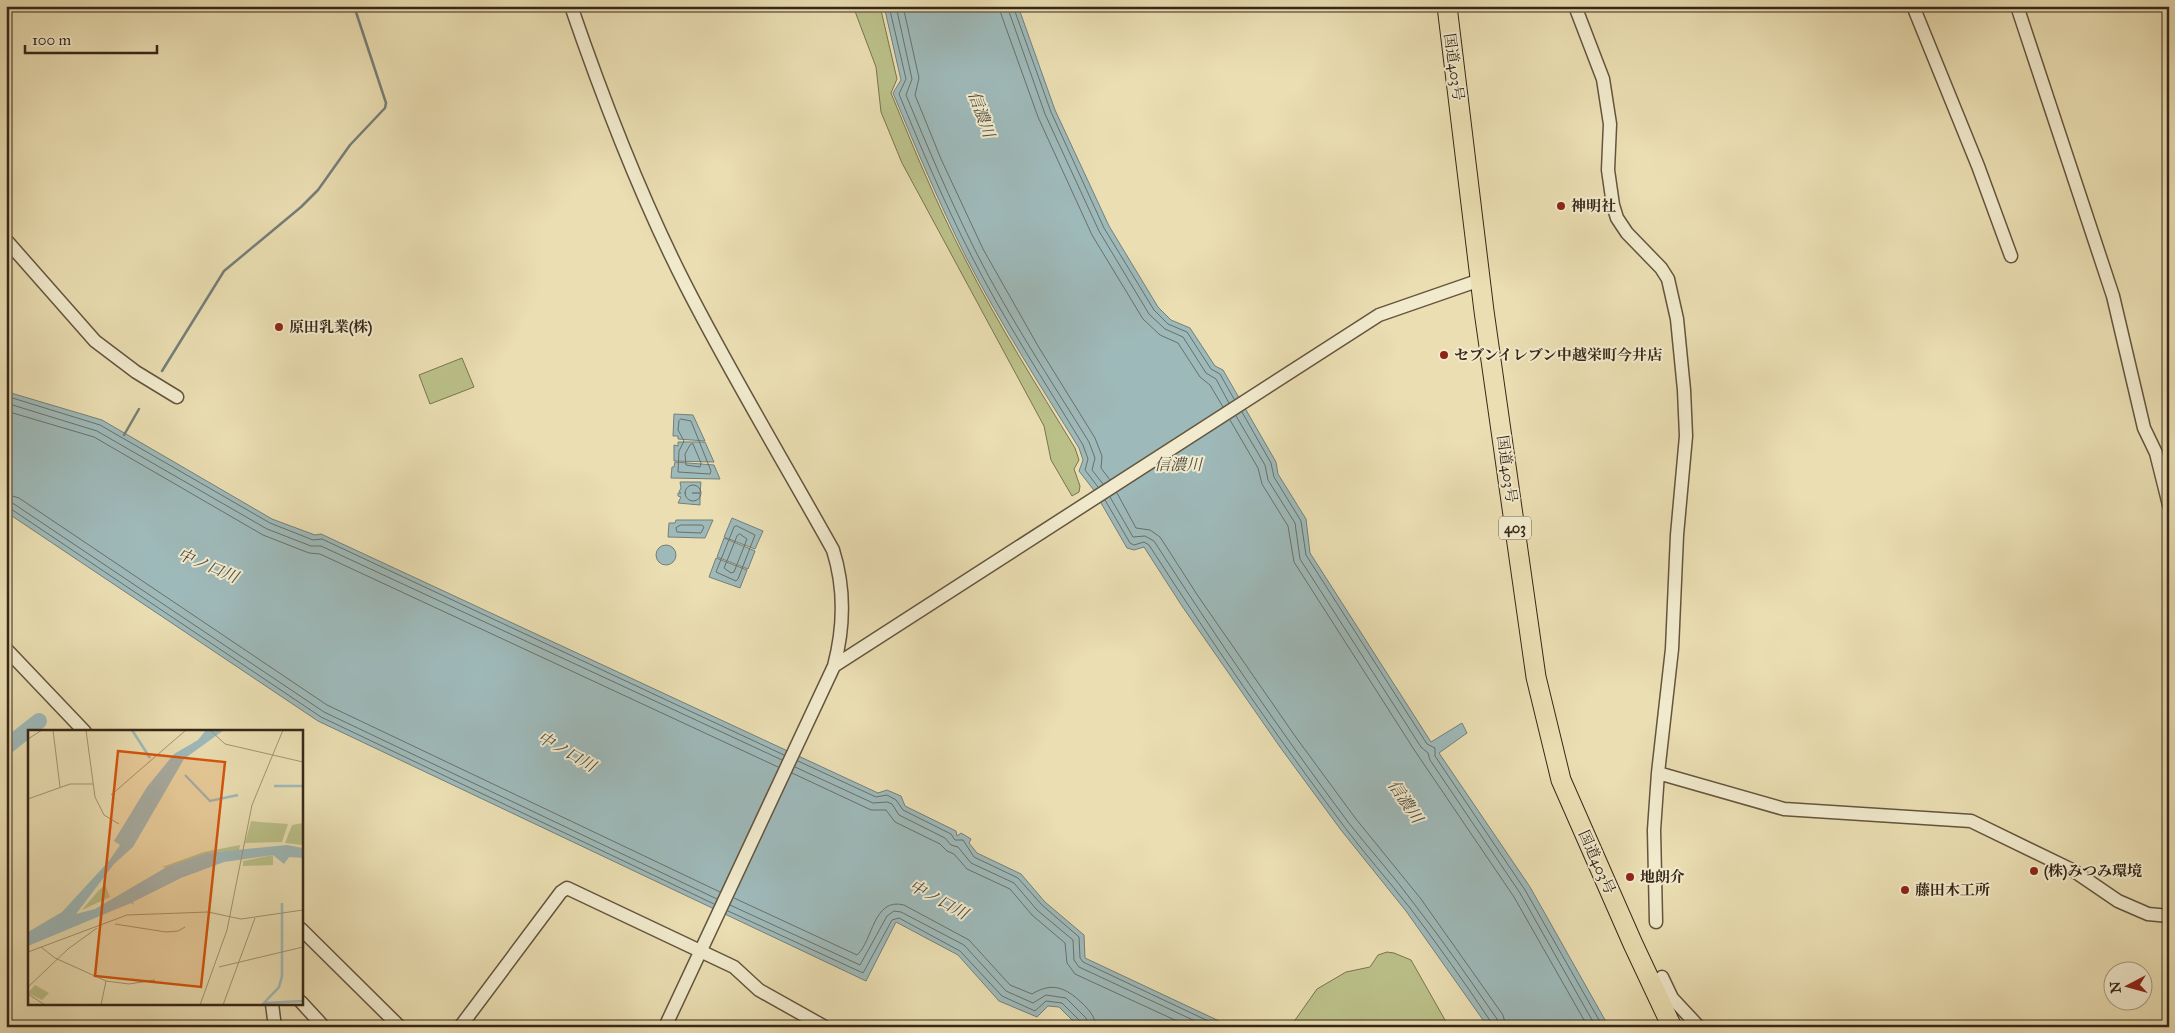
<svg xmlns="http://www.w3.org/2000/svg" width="2175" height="1033" font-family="'IM FELL Great Primer','Noto Serif JP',serif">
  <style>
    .green { fill: #bbc089; stroke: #797450 }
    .water { fill: #9eb9b9; stroke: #757f79 }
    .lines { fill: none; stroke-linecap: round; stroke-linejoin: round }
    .shore { stroke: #6a7068; stroke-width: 1 }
    .stream { stroke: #757f79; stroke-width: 2.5 }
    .river { stroke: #9eb9b9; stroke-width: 16 }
    .minor-casing { stroke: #64553e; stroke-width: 15 }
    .highway-casing { stroke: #372718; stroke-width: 21 }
    .minor { stroke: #f1eacd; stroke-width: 12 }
    .highway { stroke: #eadeb2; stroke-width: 19 }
    .poi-dot { fill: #8f2418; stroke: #f1eacd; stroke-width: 2 }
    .labels { text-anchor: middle; stroke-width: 4; stroke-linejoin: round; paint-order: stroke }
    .shield { fill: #f1eacd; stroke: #6f624e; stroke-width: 1 }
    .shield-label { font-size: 14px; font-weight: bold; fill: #372718 }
    .street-label { font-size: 15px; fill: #372718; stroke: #f1eacd }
    .poi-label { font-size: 15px; font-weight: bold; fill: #372718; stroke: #f1eacd; text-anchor: start }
    .water-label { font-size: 16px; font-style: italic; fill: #514c40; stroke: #f1eacd }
    .inset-river { fill: none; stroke: #9eb9b9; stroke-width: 2.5 }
    .inset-road { fill: none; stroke: #a29574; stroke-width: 1 }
    .view { fill: #d6540d; fill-opacity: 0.15; stroke: #d6540d; stroke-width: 2.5 }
    .inset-edge { fill: none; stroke: #372718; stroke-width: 2.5 }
  </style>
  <rect width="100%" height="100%" fill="#eadeb2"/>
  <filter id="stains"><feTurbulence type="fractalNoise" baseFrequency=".004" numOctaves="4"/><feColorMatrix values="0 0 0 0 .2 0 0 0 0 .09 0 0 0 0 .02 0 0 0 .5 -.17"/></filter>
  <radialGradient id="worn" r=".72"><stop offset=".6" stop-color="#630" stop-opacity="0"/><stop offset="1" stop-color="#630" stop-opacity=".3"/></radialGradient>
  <path class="green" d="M 853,6 L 880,6 L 897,79 L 891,93 C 914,149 937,205 965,259 C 998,324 1037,386 1075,448 L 1079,460 L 1074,469 L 1080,486 L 1079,492 L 1072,496 L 1051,460 L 1044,426 L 902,163 L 881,112 L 876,67 Z
    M 462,358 L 474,387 L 430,404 L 419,375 Z
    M 1387,952 L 1394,953 L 1411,960 L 1449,1027 L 1298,1027 L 1293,1023 L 1317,989 L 1346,972 L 1370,967 L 1378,955 Z"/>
  <path class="water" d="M 884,6 L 1018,6 L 1055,110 L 1109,226 L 1158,307 L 1171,320 L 1190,328 L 1215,366 L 1223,370 L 1276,462 L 1278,474 L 1306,519 L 1310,553 L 1431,742 L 1462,723 L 1467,733 L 1439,753 L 1530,887 L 1609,1027 L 1488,1027 L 1406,911 L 1341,830 L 1280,747 L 1182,606 L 1144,547 L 1134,550 L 1127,548 L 1093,489 L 1079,471 L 1083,460 L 1079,448 C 1040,385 1000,323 966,257 C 939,203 916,148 893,93 L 901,80 Z
    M 6,389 L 11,393 L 102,420 L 272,519 L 315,535 L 321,534 L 878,793 L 887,790 L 901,796 L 905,806 L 956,831 L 957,836 L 961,833 L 971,839 L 969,843 L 977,853 L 1021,874 L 1045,902 L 1084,935 L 1085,958 L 1232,1027 L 1079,1027 L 1059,1007 L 1048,1006 L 1037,1017 L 999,1001 L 958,955 L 896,922 L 866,981 L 318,721 L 6,512 Z
    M 674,414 L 693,415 L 705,441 L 678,439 L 678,436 L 673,436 Z
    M 678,442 L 705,442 L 714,462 L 674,461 L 674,445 L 678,446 Z
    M 675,462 L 714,465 L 720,479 L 671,478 L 672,467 L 674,467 Z
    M 680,482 L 701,482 L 700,493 L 692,493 L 700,493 L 700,505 L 678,503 L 681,497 L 678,496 L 678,493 L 681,493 L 679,492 L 681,488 Z
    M 732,518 L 763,531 L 755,549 L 724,537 Z
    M 676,520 L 713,520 L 705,538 L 668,537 L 669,523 L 675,523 Z
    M 724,538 L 755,551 L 748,569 L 717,557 Z
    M656 555a10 10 0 1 1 20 0a10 10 0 1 1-20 0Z
    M 716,558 L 747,570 L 740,588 L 709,577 Z"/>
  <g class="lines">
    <path class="shore" d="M 889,6 L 906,79 L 899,94 C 921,148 944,202 971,255 C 1004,320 1045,382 1083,445 L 1088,459 L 1085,470 L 1098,487
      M 896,6 L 912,79 L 906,95 C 928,148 950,200 976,252 C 1009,317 1050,379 1089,442 L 1095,458 L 1092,470 L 1103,484
      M 903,6 L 919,78 L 915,95 L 941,159 L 983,249 L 1038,346 L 1095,438 L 1102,456 L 1101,468 L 1110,480
      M 1000,6 L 1001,14 L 1038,117 L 1092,235 L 1143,319 L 1160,335 L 1178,343 L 1200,377 L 1210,385 L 1223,407
      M 1007,6 L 1045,114 L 1099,231 L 1149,314 L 1165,329 L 1183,337 L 1206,373 L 1216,379 L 1229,403
      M 1013,6 L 1051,112 L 1104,228 L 1154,310 L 1168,324 L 1187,332 L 1211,369 L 1220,374 L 1234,399
      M 6,396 L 100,425 L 270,523 L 313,540 L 322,539 L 784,755
      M 6,403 L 97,431 L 267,529 L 311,546 L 321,546 L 782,760
      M 6,411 L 94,437 L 263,535 L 309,553 L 320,554 L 778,767
      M 1242,412 L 1271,463 L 1274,477 L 1301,521 L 1306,555 L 1427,744 L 1435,748 L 1435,756 L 1525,890 L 1603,1027
      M 1236,416 L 1265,465 L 1268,480 L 1295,523 L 1300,559 L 1421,747 L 1428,753 L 1430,760 L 1520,893 L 1596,1027
      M 681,419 L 691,421 L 711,471 L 710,474 L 678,472 L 679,451 L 684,441 L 678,430 L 679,421 Z
      M 1230,420 L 1258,468 L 1262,484 L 1288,526 L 1294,562 L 1415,751 L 1514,897 L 1588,1027
      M 693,444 L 701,463 L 700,467 L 686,465 L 685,454 L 690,445 Z
      M685 493a8 8 0 1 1 16 0a8 8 0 1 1-16 0Z
      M 1117,493 L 1136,528 L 1150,530 L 1160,537 L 1198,596 L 1295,736 L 1356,819 L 1421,899 L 1503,1015 L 1506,1027
      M 6,494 L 19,498 L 327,705 L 720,892
      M 1110,497 L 1133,537 L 1145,536 L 1154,541 C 1216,637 1280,731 1348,822 C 1370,850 1394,876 1415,905 C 1444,942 1470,980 1497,1019 L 1498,1027
      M 1105,500 L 1130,543 L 1134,545 L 1144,542 L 1149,545 C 1210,640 1275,734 1343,825 C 1364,853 1388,880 1410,908 C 1438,945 1465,983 1491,1022 L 1492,1027
      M 6,502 L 14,504 L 324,712 L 717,899
      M 6,508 L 11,509 L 321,717 L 714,904
      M 681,525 L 702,525 L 704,527 L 701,533 L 677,532 L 676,528 Z
      M 737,526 L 755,535 L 738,579 L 736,581 L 716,572 L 734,527 Z
      M 740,534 L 747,539 L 734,572 L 731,573 L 724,568 L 737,536 Z
      M 798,761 L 876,797 L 887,795 L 896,800 L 903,810 L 951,834 L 955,840 L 963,840 L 974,857 L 1018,878 L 1042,905 L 1079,937 L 1080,958 L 1083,962 L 1221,1027
      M 795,767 L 873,803 L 887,802 L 892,804 L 899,815 L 945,838 L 951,845 L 958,847 L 971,863 L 1014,883 L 1037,910 L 1073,940 L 1074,960 L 1079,967 L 1208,1027
      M 792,773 L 871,810 L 886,810 L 895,822 L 940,844 L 947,851 L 954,854 L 967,869 L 1010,889 L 1032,915 L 1065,943 L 1067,963 L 1075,974 L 1190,1027
      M 734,898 L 857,955 C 873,941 873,897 904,905 L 969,940 L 1010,985 L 1032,994 C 1052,982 1065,987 1082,1003 C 1089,1010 1095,1016 1096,1027
      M 730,905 L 860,965 L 887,916 L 894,911 L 901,912 L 964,945 L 1006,991 L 1033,1003 L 1046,995 L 1066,998 L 1086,1018 L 1088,1027
      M 728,911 L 863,973 L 892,920 L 899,918 L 960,951 L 1002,996 L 1035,1011 L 1046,1001 L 1062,1003 L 1080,1021 L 1082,1027"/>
    <path class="stream" d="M 162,371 L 224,271 L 301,207 L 318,190 L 350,145 L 385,108 L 386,103 L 354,6
      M 124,435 L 139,409"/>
    <path class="river" d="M 6,747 L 39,721"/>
    <g class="minor-casing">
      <path id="minor" d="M 571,6 C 604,102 640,196 686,286 C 732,376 784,462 833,550 C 845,588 844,628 834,666 L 665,1027
        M 1575,6 L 1603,79 L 1610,124 L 1608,170 L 1613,205 L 1617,218 L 1627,233 L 1661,268 L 1668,279 L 1677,319 L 1684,390 L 1686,436 L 1677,535 L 1672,649 L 1658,773 L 1654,830 L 1656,922
        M 1913,6 L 1978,166 L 2011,256
        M 2017,6 L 2113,296 L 2144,428 L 2156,453 L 2169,505
        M 6,240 L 95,341 L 136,372 L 177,397
        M 6,649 L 85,732
        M 834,666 L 1379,315 L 1480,280
        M 1658,773 L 1784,809 L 1971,821 L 2074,871 L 2118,901 L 2148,914 L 2169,916
        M 301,929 L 400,1027
        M 1662,977 L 1672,998 L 1699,1027
        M 301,1002 L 324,1027
        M 272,1004 L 275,1027
        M 460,1027 L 561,892 L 567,888 L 734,967 L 759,990 L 825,1027"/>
    </g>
    <g class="highway-casing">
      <path id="highway" d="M 1447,6 L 1484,311 L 1536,677 L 1561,780 L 1633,944 L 1672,1027"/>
    </g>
    <use href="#minor" class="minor"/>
    <use href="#highway" class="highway"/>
  </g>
  <g class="poi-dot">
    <circle cx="1561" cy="206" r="5"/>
    <circle cx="279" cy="327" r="5"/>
    <circle cx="1444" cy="355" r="5"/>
    <circle cx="2034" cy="871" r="5"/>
    <circle cx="1630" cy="877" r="5"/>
    <circle cx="1905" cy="890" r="5"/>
  </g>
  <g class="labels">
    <rect class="shield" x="1499" y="516.5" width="32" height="23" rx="4"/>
    <g class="shield-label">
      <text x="1515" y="533">403</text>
    </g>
    <g class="street-label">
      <text transform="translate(1454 67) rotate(82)" y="5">国道403号</text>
      <text transform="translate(1507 469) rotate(82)" y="5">国道403号</text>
      <text transform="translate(1597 862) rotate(66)" y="5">国道403号</text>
    </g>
    <g class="poi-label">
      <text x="1571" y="211">神明社</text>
      <text x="289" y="332">原田乳業(株)</text>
      <text x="1454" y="360">セブンイレブン中越栄町今井店</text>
      <text x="2044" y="876">(株)みつみ環境</text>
      <text x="1640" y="882">地朗介</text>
      <text x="1915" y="895">藤田木工所</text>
    </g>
    <g class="water-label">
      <text transform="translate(982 114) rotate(70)" y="6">信濃川</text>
      <text x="1178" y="470">信濃川</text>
      <text transform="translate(208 565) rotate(23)" y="6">中ノ口川</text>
      <text transform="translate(567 751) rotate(30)" y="6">中ノ口川</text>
      <text transform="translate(1406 801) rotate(56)" y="6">信濃川</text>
      <text transform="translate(939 899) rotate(29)" y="6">中ノ口川</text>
    </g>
  </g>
  <g transform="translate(28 730)">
    <rect width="275" height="275" fill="#eadeb2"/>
    <path d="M 223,91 L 232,92 L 260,94 L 254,112 L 217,113 ZM 275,93 L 275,115 L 257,113 L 264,95 ZM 212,115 L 211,120 L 178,123 L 139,138 L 134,137 L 176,122 ZM 245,125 L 245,135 L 215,136 L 215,131 ZM 77,155 L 82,167 L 54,180 L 71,160 ZM 7,255 L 21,263 L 14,270 L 0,263 Z" fill="#bbc089"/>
    <path d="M 178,0 L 196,0 L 156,29 L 105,117 L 86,134 L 48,184 L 67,179 L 137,138 L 178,123 L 259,115 L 275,118 L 275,128 L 261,127 L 256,134 L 245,125 L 196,132 L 153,148 L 105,172 L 106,175 L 103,173 L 0,216 L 0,202 L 34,182 L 81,131 L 92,115 L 86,111 L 119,57 L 146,24 L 170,10 Z" fill="#9eb9b9"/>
    <path class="inset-river" d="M 104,0 L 122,28M 157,45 L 182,71 L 210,65M 246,56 L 275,56M 237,273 L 275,271M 234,275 L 251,257 L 254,246 L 254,173"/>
    <path class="inset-road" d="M 25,0 L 32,57M 58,0 L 67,67 L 76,85 L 91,94M 182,0 L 197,14 L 275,32M 0,9 L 14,0M 83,65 L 158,0M 0,69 L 42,54 L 65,54M 87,194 L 138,202 L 150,201 L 157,197M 13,217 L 27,228 L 78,251 L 101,254 L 127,250M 0,222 L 99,185 L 180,182 L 213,189 L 275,180M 191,237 L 275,217M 0,257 L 40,219 L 69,198M 0,264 L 17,275M 73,275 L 78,251M 172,275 L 199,200 L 224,75 L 255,0M 195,275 L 227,188"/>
    <path class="view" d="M 90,21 L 197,32 L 173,257 L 67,246 Z"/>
    <rect width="275" height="275" class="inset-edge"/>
  </g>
  <rect width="2175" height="1033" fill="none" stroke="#eadeb2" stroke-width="25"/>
  <rect x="8" y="8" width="2160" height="1018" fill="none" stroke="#372718" stroke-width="2.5"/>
  <rect x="12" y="12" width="2150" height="1008" fill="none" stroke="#372718"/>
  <g transform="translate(2128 986) rotate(264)"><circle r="24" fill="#f1eacd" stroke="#a79c85"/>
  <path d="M0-4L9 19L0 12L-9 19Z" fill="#8f2418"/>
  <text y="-8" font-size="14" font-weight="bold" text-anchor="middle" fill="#372718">N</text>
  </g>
  <path d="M25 45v8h132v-8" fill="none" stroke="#372718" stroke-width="2.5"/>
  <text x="32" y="45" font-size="15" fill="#372718" stroke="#f1eacd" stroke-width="4" paint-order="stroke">100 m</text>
  <rect width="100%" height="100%" filter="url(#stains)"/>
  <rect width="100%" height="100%" fill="url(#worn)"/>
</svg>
